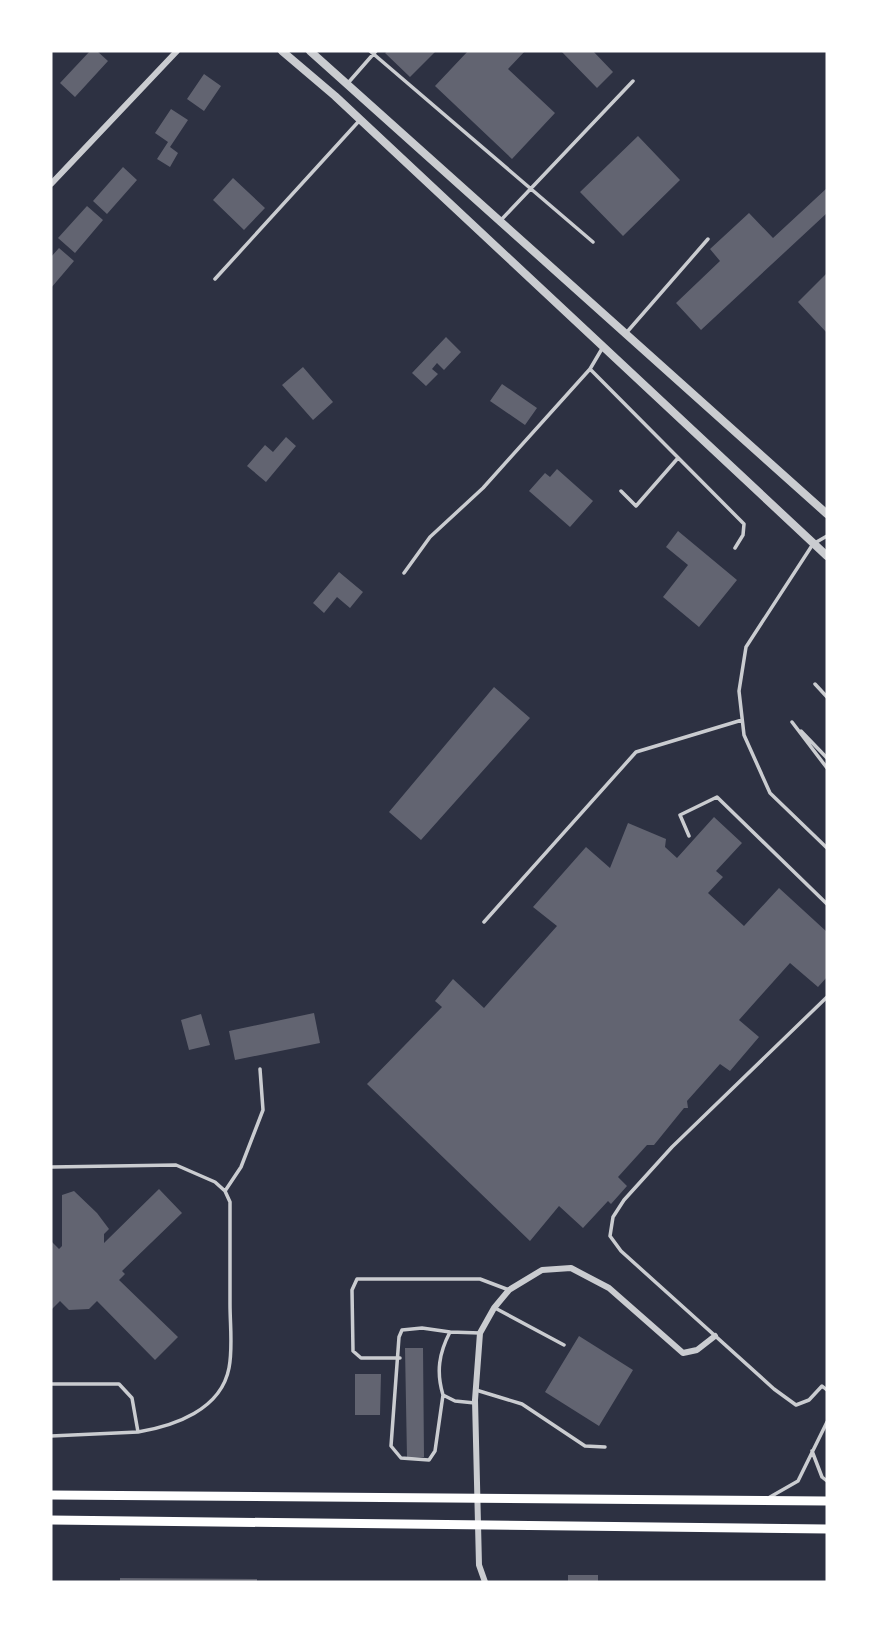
<svg xmlns="http://www.w3.org/2000/svg" width="878" height="1633" font-family="'Public Sans',sans-serif">
  <style>
    .building { fill: #626471 }
    .lines { fill: none; stroke-linecap: round; stroke-linejoin: round }
    .service { stroke: #caccd0; stroke-width: 3.5 }
    .minor { stroke: #caccd0; stroke-width: 6 }
    .tertiary { stroke: #caccd0; stroke-width: 8 }
    .secondary { stroke: #fff; stroke-width: 9 }
  </style>
  <rect width="100%" height="100%" fill="#2d3142"/>
  <path class="building" d="M 90,51 L 97,51 L 108,61 L 75,97 L 60,83 Z
    M 388,51 L 436,51 L 410,77 L 385,53 Z
    M 468,51 L 525,51 L 508,69 L 555,113 L 512,159 L 435,86 Z
    M 561,51 L 593,51 L 613,72 L 597,88 Z
    M 204,74 L 221,86 L 204,111 L 187,99 Z
    M 171,109 L 188,120 L 170,147 L 178,153 L 170,167 L 157,159 L 168,142 L 155,133 Z
    M 638,136 L 680,180 L 623,236 L 580,192 Z
    M 123,167 L 137,180 L 107,214 L 93,201 Z
    M 233,178 L 265,208 L 244,230 L 213,200 Z
    M 827,188 L 827,213 L 701,330 L 676,303 L 720,261 L 710,249 L 749,213 L 773,238 Z
    M 87,206 L 103,220 L 75,253 L 58,238 Z
    M 59,248 L 74,261 L 51,288 L 51,257 Z
    M 827,273 L 827,333 L 798,302 Z
    M 446,337 L 461,352 L 444,370 L 437,363 L 432,369 L 438,374 L 426,386 L 412,373 Z
    M 303,367 L 333,402 L 313,420 L 282,385 Z
    M 502,384 L 537,408 L 525,425 L 490,401 Z
    M 286,437 L 296,446 L 266,482 L 247,466 L 265,445 L 273,452 Z
    M 557,469 L 593,501 L 570,527 L 529,491 L 545,473 L 550,477 Z
    M 678,531 L 737,580 L 699,627 L 663,597 L 688,565 L 666,547 Z
    M 339,572 L 363,592 L 350,608 L 337,597 L 324,613 L 313,603 Z
    M 494,687 L 530,718 L 421,840 L 389,812 Z
    M 714,817 L 742,843 L 716,871 L 723,877 L 708,893 L 744,926 L 779,888 L 827,932 L 827,977 L 818,987 L 790,963 L 739,1020 L 759,1037 L 730,1071 L 720,1064 L 687,1101 L 688,1108 L 684,1108 L 654,1145 L 647,1145 L 618,1177 L 627,1186 L 611,1204 L 608,1201 L 583,1228 L 559,1206 L 530,1241 L 367,1084 L 442,1007 L 435,1001 L 453,979 L 484,1008 L 557,926 L 533,907 L 586,847 L 610,868 L 628,823 L 666,839 L 665,847 L 677,858 Z
    M 314,1013 L 320,1043 L 235,1060 L 229,1031 Z
    M 201,1014 L 210,1045 L 189,1050 L 181,1020 Z
    M 159,1189 L 182,1213 L 122,1271 L 125,1274 L 119,1280 L 178,1337 L 155,1360 L 97,1301 L 89,1309 L 69,1310 L 60,1301 L 51,1310 L 51,1241 L 59,1249 L 62,1246 L 62,1195 L 74,1191 L 97,1213 L 109,1229 L 104,1234 L 104,1243 Z
    M 579,1336 L 633,1370 L 599,1426 L 545,1392 Z
    M 405,1348 L 423,1348 L 424,1457 L 407,1458 Z
    M 355,1374 L 381,1374 L 380,1415 L 355,1415 Z
    M 568,1575 L 598,1575 L 598,1582 L 568,1582 Z
    M 120,1578 L 257,1579 L 257,1582 L 120,1582 Z"/>
  <g class="lines">
    <path class="service" d="M 370,51 L 593,242
      M 348,83 L 376,51
      M 501,220 L 633,81
      M 215,279 L 359,121
      M 627,332 L 708,239
      M 603,347 L 590,369 L 744,524 L 743,535 L 735,548
      M 621,491 L 636,506 L 678,458
      M 827,536 L 813,544 L 746,647 L 739,691 L 744,735 L 770,793 L 827,848
      M 404,573 L 430,537 L 483,488 L 590,369
      M 815,684 L 827,697
      M 792,722 L 827,768
      M 801,731 L 827,758
      M 689,836 L 680,815 L 717,797 L 827,904
      M 484,922 L 636,752 L 742,720
      M 827,997 L 672,1147 L 624,1200 L 613,1217 L 610,1236 L 621,1251 L 774,1389 L 796,1405 L 809,1400 L 822,1386 L 827,1390
      M 225,1191 L 241,1167 L 263,1110 L 260,1069
      M 495,1308 L 564,1345
      M 400,1358 L 361,1358 L 353,1351 L 352,1290 L 357,1279 L 480,1279 L 509,1290
      M 51,1384 L 119,1384 L 132,1398 L 138,1432 C 174,1426 221,1410 229,1368 C 233,1348 230,1325 230,1304 C 230,1270 230,1236 230,1202 L 225,1191 L 215,1182 L 176,1165 L 52,1167
      M 476,1390 L 522,1404 L 585,1446 L 605,1447
      M 443,1395 L 435,1451 L 429,1460 L 401,1458 L 391,1446 L 399,1337 L 402,1330 L 422,1328 L 450,1332
      M 475,1403 L 455,1401 L 443,1395 C 436,1372 439,1353 450,1332 L 480,1333
      M 51,1436 L 138,1432
      M 812,1451 L 822,1477 L 827,1481
      M 770,1497 L 798,1481 L 827,1422"/>
    <path class="minor" d="M 51,184 L 177,51
      M 485,1582 L 479,1565 L 475,1400 L 480,1333 L 494,1308 L 509,1290 L 542,1270 L 571,1268 L 609,1288 L 683,1353 L 697,1350 L 715,1336"/>
    <path class="tertiary" d="M 282,51 L 335,96 L 827,556
      M 310,51 L 827,514"/>
    <path class="secondary" d="M 51,1495 L 827,1501
      M 51,1520 L 827,1529"/>
  </g>
  <rect width="878" height="1633" fill="none" stroke="#ffffff" stroke-width="105"/>
</svg>
